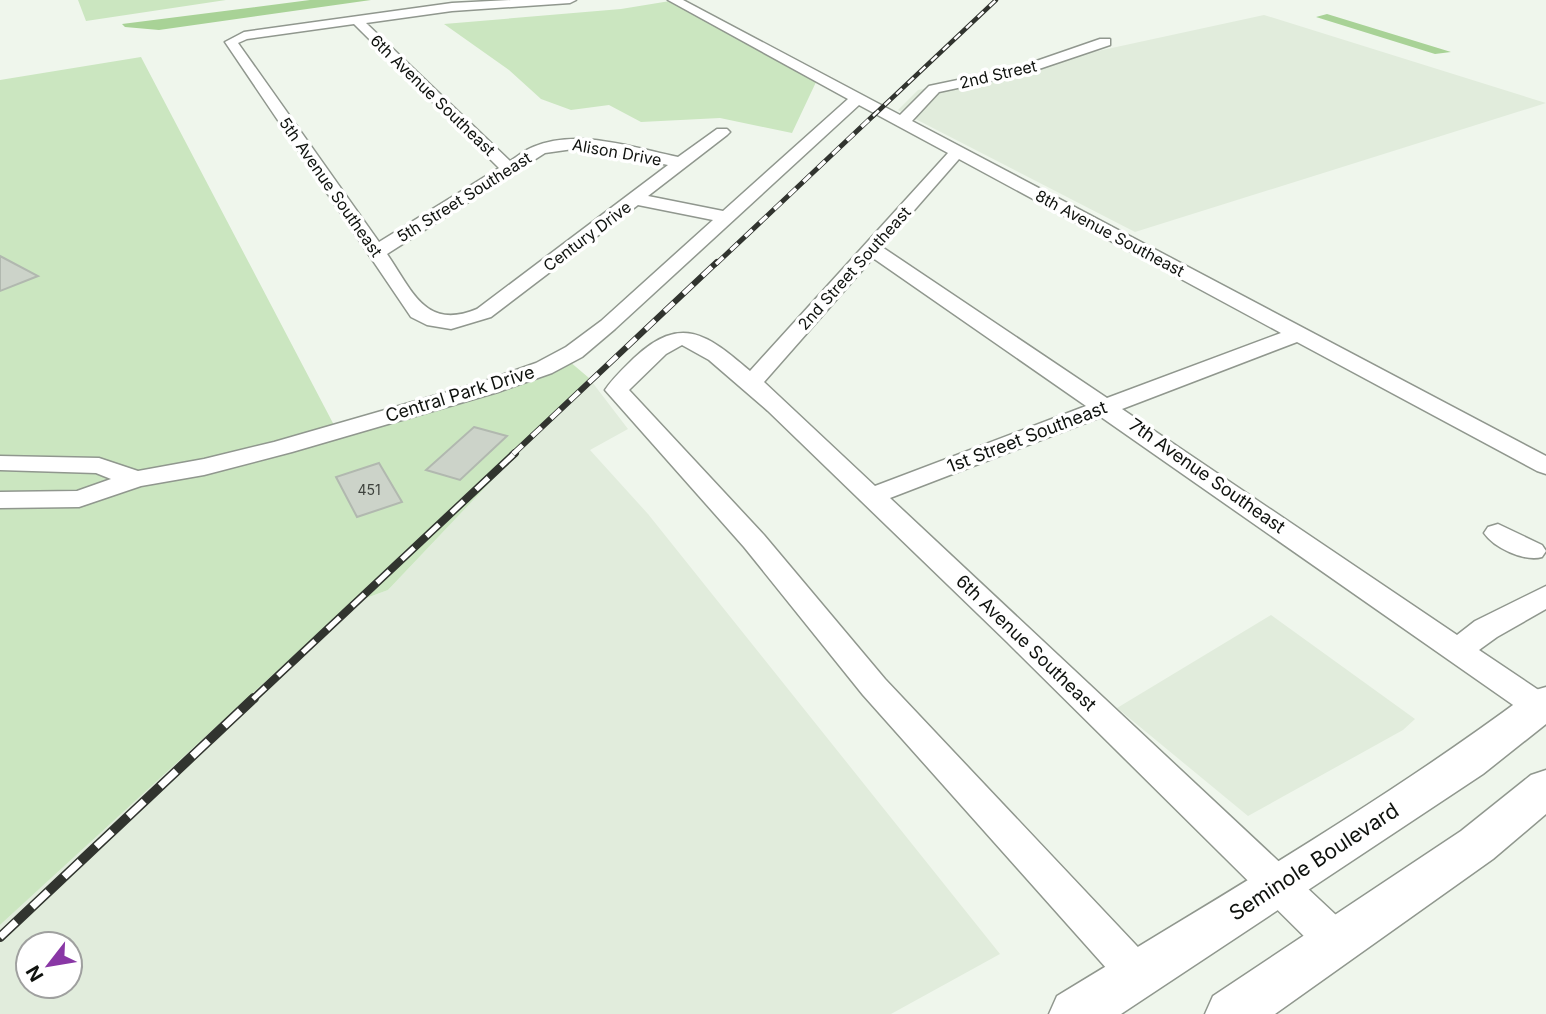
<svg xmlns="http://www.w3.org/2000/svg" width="1546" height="1014" font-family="Inter,sans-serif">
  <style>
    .built { fill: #e1ecdc; fill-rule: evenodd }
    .green { fill: #cbe6c0 }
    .water { fill: #a8d296 }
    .building { fill: #ccd3c9; stroke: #b1b8af; stroke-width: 2 }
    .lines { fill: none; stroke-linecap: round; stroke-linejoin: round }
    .minor-casing { stroke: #90978e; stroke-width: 3 }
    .major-casing { stroke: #90978e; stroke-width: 3 }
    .minor { fill: #fff; fill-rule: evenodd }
    .major { fill: #fff; fill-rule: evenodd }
    .rail-far4-casing { stroke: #31342f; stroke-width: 4.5 }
    .rail-far3-casing { stroke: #31342f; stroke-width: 5 }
    .rail-far2-casing { stroke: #31342f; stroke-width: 6 }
    .rail-far1-casing { stroke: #31342f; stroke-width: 8 }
    .rail-casing { stroke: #31342f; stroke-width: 10 }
    .rail-far4 { stroke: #fff; stroke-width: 2.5; stroke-dasharray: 8; stroke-linecap: butt }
    .rail-far3 { stroke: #fff; stroke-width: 3.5; stroke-dasharray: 10; stroke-linecap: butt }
    .rail-far2 { stroke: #fff; stroke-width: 4.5; stroke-dasharray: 13; stroke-linecap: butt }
    .rail-far1 { stroke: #fff; stroke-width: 5; stroke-dasharray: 17; stroke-linecap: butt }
    .rail { stroke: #fff; stroke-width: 7; stroke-dasharray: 22; stroke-linecap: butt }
    .labels { text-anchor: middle; stroke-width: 7; stroke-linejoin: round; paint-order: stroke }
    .number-label { font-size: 14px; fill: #3e423d }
    .far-street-label { font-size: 16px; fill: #0f120e; stroke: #fff }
    .street-label { font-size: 18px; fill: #0f120e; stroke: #fff }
    .near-street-label { font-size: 21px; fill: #0f120e; stroke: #fff }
  </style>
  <rect width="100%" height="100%" fill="#eff6ec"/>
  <path class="built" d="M 1264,15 L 1546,103 L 1135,232 L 898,110 L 918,90 Z
    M 589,378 L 628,429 L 590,450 L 648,514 L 1000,954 L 891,1014 L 0,1014 L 0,925 L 350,604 L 388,590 ZM 28,944 L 70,944 L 70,986 L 28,986 Z
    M 1271,615 L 1415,719 L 1403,730 L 1248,816 L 1117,708 Z"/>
  <path class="green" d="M 78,0 L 226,0 L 86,21 Z
    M 670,1 L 817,80 L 792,133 L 720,118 L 641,122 L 609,105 L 571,110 L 541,99 L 509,70 L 444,24 L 621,9 Z
    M 141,57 L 335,427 L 205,462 L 141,472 L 106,460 L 0,456 L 0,80 Z
    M 569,361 L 589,378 L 388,590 L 350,604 L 0,925 L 0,507 L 140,485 L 341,438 Z
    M 0,470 L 90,472 L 114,481 L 81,492 L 0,493 Z"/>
  <path class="water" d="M 310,0 L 371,0 L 159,30 L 125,27 L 122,24 Z
    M 1327,14 L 1451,52 L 1435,54 L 1316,17 Z"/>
  <path class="building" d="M 0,256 L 38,276 L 0,291 Z
    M 474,427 L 507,436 L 460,480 L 426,470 Z
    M 379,463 L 402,502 L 357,517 L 336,477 Z"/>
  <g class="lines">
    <g class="minor-casing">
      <path id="minor" d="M 511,0 L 576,0 L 570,3 L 452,11 L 366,23 L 510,161 C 518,156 525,150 533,147 C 578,128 634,148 678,157 L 717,129 L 727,129 L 730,132 L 727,135 L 648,196 L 723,211 L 848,99 L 668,0 L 683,0 L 900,115 L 929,86 L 1019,67 L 1100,39 L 1110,39 L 1110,45 L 1027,73 L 939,92 L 912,121 L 1546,456 L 1546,474 L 1537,471 L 1297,342 L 1122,409 L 1457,635 L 1475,621 L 1546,586 L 1546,609 L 1497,637 L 1479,650 L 1546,695 L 1546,717 L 1540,719 L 1529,716 L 1101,417 L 890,498 L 1351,929 L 1356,942 L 1351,955 L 1337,960 L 1323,955 L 1007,642 L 768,411 L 709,360 L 682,345 L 666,354 L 629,390 L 764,535 L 885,679 L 1152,962 L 1158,975 L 1152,988 L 1138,994 L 1124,988 L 863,695 L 744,547 L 605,390 C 613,378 624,368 634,358 C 681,314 707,334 750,371 L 948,153 L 859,105 L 615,329 L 582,357 L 552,373 L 498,392 L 292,452 L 204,475 L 141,486 L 79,507 L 0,508 L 0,492 L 77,491 L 111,479 L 96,473 L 0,470 L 0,456 L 99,458 L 138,471 L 204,459 L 274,442 L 482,382 L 536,363 L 566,347 L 601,321 L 713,220 L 638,205 L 491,317 L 451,329 L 427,325 L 411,317 L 225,42 L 244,32 L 452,3 ZM 354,24 L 499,168 L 379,242 L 238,43 L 247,39 ZM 573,149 L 610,153 L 668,165 L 477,309 C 425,331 412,290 387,254 L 545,153 ZM 959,159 L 1281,333 L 1107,398 L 882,247 ZM 873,258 L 1086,406 L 875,486 L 764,382 Z
        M 1498,524 L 1542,545 L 1546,551 L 1542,557 C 1525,562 1494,548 1484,533 L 1488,527 Z"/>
    </g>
    <g class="major-casing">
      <path id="major" d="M 1546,687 L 1546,724 L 1483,774 L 1121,1014 L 1049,1014 L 1057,996 C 1217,898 1381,804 1532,691 Z
        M 1546,770 L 1546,814 L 1493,859 L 1275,1014 L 1205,1014 L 1213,996 L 1461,831 L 1531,775 Z"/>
    </g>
    <use href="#minor" class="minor"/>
    <use href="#major" class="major"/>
    <g class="rail-far4-casing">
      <path id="rail-far4" d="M 873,116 L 996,0"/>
    </g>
    <g class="rail-far3-casing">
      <path id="rail-far3" d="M 716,264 L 875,114"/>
    </g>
    <g class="rail-far2-casing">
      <path id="rail-far2" d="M 513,454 L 717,262"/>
    </g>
    <g class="rail-far1-casing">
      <path id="rail-far1" d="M 253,699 L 515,453"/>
    </g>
    <g class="rail-casing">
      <path id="rail" d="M 0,937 L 254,698"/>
    </g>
    <use href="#rail-far4" class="rail-far4"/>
    <use href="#rail-far3" class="rail-far3"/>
    <use href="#rail-far2" class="rail-far2"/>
    <use href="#rail-far1" class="rail-far1"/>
    <use href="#rail" class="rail"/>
  </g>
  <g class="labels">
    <g class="number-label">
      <text x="369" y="495">451</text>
    </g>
    <g class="far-street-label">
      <text transform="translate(998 74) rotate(-13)" y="6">2nd Street</text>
      <text transform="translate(433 95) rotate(44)" y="6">6th Avenue Southeast</text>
      <text transform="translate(617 152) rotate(10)" y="6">Alison Drive</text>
      <text transform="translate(331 187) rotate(55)" y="6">5th Avenue Southeast</text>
      <text transform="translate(464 197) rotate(-32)" y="6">5th Street Southeast</text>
      <text transform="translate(1110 233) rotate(28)" y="6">8th Avenue Southeast</text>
      <text transform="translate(587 236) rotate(-37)" y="6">Century Drive</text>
      <text transform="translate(854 268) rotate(-48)" y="6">2nd Street Southeast</text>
    </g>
    <g class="street-label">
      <text transform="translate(460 394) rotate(-17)" y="6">Central Park Drive</text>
      <text transform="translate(1027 437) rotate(-21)" y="6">1st Street Southeast</text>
      <text transform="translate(1207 476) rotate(35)" y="6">7th Avenue Southeast</text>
      <text transform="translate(1026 643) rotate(44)" y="6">6th Avenue Southeast</text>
    </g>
    <g class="near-street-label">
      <text transform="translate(1314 862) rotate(-33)" y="7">Seminole Boulevard</text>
    </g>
  </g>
  <g transform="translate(49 965) rotate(239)"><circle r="33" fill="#ffffff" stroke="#9fa09f" stroke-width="2"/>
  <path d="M0-5L12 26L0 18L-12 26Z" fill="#8937a5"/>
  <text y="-10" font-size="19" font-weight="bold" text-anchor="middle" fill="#0f120e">N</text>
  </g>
</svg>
